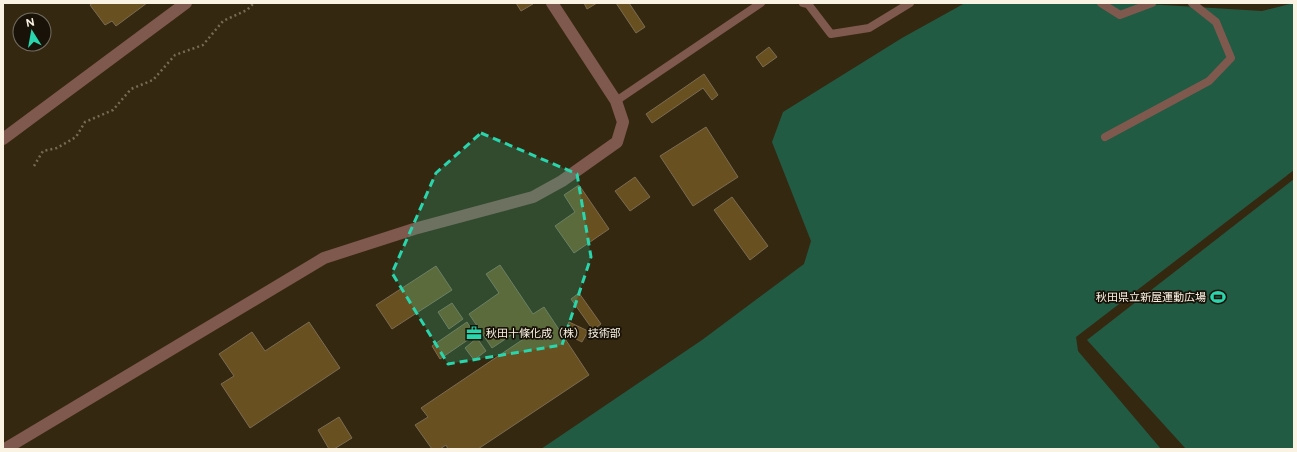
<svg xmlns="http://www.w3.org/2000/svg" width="1297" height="452" font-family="Figtree,'Noto Sans JP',sans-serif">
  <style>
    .green { fill: #225b44 }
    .building { fill: #695021; stroke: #7b6c52 }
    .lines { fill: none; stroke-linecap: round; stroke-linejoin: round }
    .path { stroke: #776b56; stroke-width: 2.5; stroke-dasharray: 2 3; stroke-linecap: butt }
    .lane { stroke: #7f594e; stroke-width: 8 }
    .street { stroke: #7f594e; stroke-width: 12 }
    .marked { fill: #29d5ac; fill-opacity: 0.2; stroke: #29d5ac; stroke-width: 3; stroke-dasharray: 8 5; stroke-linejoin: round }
    .labels { text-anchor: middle; stroke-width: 3.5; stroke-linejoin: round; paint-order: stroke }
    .poi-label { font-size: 11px; fill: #faf2e3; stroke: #181208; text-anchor: end }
  </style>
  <rect width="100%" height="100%" fill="#352810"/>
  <path class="green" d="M 965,3 L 1130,3 L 1262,11 L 1294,3 L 1294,170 L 1076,337 L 1078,351 L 1161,449 L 541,449 L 702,340 L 804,264 L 811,241 L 772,142 L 783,112 L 902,38 Z
    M 1294,179 L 1294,449 L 1186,449 L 1087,340 Z"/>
  <path class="building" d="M 93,3 L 147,3 L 116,26 L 112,21 L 105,25 L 90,5 Z
    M 516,3 L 532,3 L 533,4 L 521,11 Z
    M 584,3 L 597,3 L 587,9 Z
    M 616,3 L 629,3 L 645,27 L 636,33 Z
    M 769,47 L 777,57 L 763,67 L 756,57 Z
    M 704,74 L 718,95 L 712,100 L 703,88 L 652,123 L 646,114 Z
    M 706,127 L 738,177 L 693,206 L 660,156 Z
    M 635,177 L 650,197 L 630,211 L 615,191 Z
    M 579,185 L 609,229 L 574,253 L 555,226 L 575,212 L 564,195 Z
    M 732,197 L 768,246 L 750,260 L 714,210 Z
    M 500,265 L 533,314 L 544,307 L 589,375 L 478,449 L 448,449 L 446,445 L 440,449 L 432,449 L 415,425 L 428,417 L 421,408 L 525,338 L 519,330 L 492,348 L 469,314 L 499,293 L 486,274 Z
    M 436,266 L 452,290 L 392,329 L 376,305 Z
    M 579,293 L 601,324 L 593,330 L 571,299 Z
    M 452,303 L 463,319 L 449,329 L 438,312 Z
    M 309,322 L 340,368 L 250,428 L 221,384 L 234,376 L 219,354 L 252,332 L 265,351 Z
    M 467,322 L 475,335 L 440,359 L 432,346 Z
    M 569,322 L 588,331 L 582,342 L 564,333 Z
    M 477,338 L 486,351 L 474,360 L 465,348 Z
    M 339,417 L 352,438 L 334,449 L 329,449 L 318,430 Z"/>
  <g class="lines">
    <path class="path" d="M 34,166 L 43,151 L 57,148 L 76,137 L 85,122 L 113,110 L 131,89 L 153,80 L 175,55 L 203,45 L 223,21 L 247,10 L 254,3"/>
    <path class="lane" d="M 803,3 L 808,4 L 831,34 L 869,28 L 910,3
      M 1101,3 L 1120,15 L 1152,3
      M 616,101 L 761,3
      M 1105,137 L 1209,81 L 1231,58 L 1216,22 L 1192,3"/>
    <path class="street" d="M 3,139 L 186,3
      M 5,449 L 324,258 L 414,229 L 533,197 L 562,181 L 617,142 L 623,122 L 616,101 L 552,3"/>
  </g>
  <path class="marked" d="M 481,133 L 577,174 L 591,257 L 562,345 L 448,364 L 392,273 L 436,173 Z"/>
  <defs>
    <g id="stadium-bare" transform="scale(1.2)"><path d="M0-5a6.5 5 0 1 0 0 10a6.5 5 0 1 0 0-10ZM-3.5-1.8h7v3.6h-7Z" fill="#29d5ac" stroke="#181208" stroke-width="2.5" paint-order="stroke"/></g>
    <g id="office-bare" transform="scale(1.2)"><path d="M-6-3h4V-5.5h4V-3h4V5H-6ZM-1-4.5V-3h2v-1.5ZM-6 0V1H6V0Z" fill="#29d5ac" stroke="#181208" stroke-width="2.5" paint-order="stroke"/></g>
  </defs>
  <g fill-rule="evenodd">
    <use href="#stadium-bare" x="1218" y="297"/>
    <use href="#office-bare" x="474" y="333"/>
  </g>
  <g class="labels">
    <g class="poi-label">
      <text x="1206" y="301">秋田県立新屋運動広場</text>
      <text x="486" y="337" text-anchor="start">秋田十條化成（株） 技術部</text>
    </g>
  </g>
  <rect width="1297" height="452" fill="none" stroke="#faf2e3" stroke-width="8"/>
  <g transform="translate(32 32) rotate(349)"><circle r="19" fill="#181208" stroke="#726c60"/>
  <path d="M0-3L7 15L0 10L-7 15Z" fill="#29d5ac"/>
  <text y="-6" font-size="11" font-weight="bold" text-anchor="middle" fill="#faf2e3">N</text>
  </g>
</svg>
